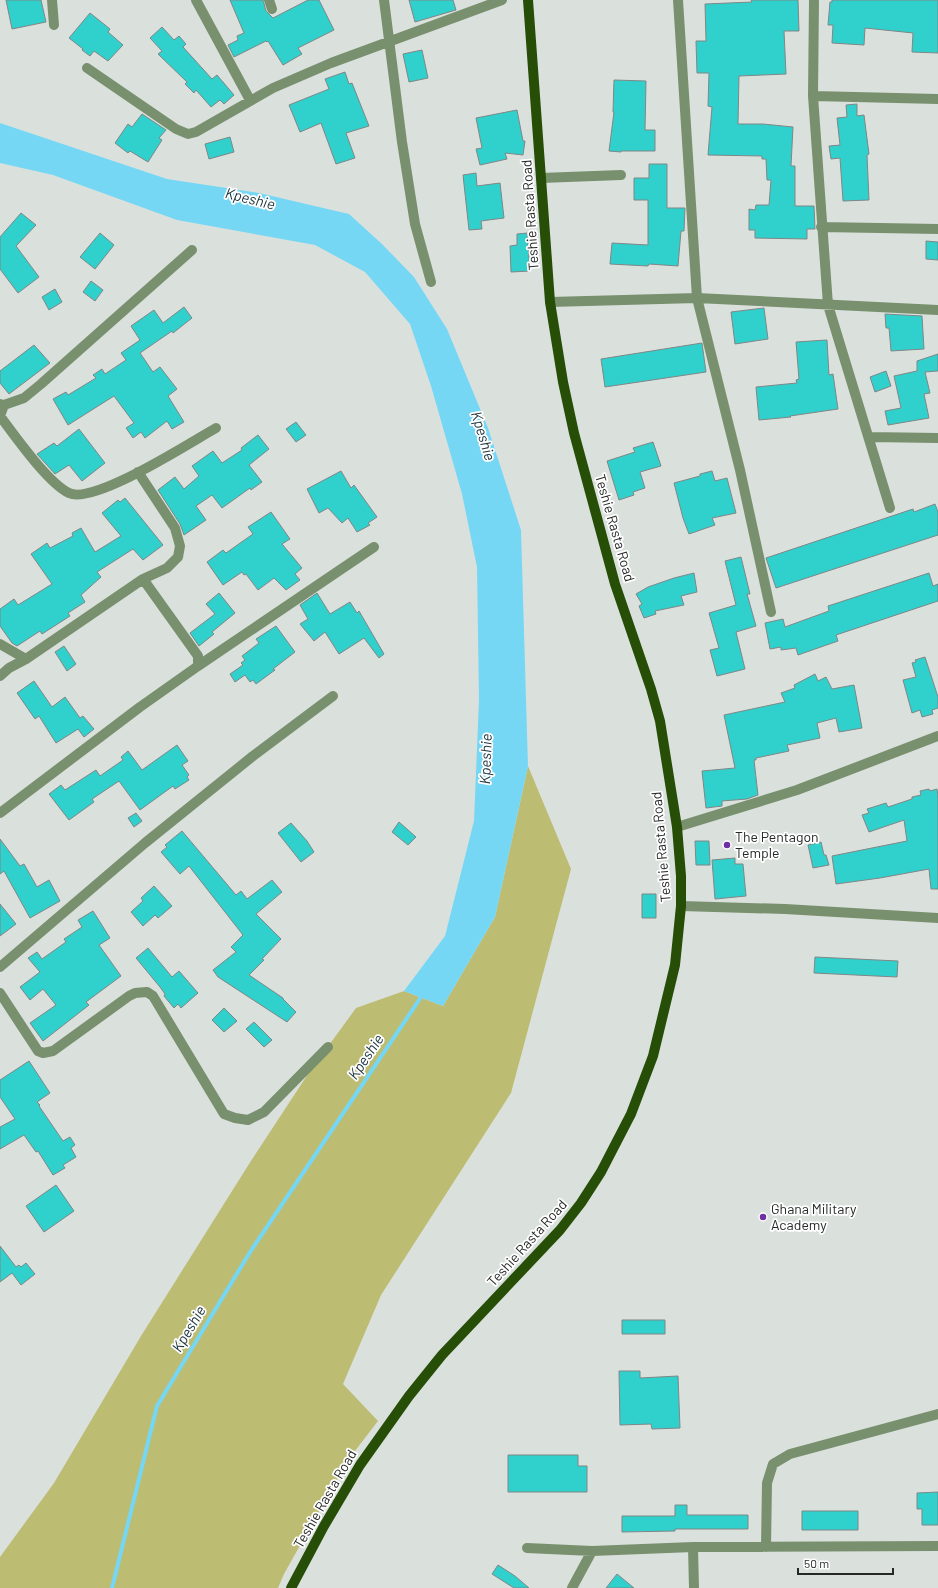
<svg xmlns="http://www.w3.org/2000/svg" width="938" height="1588" font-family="Barlow,sans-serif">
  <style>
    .green { fill: #bdbc73 }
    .water { fill: #76d7f4 }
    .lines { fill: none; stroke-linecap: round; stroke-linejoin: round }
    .stream { stroke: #76d7f4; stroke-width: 4 }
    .building { fill: #30d0cc; stroke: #7f8786 }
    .minor { stroke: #79906e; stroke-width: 10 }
    .major { stroke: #264e07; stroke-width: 10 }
    .poi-dot { fill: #6d2fa4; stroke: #fff; stroke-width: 1.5 }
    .labels { text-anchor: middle; stroke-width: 3.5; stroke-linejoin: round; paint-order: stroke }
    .street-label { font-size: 14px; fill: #262827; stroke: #fff }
    .poi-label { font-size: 14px; fill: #262827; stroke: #fff; text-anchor: start }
    .water-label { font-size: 15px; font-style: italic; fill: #223840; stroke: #fff }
  </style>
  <rect width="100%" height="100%" fill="#dae1dd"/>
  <path class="green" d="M 528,766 L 571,869 L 511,1093 L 381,1295 L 343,1384 L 378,1421 L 348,1460 L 284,1574 L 278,1588 L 0,1588 L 0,1557 L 54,1483 L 141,1336 L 249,1164 L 308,1074 L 356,1008 L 404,991 L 443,1006 L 495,917 Z"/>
  <path class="water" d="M 0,123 L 167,179 L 259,193 L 349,214 L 382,244 L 414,277 L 447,329 L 488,428 L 521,530 L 528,766 L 495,917 L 443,1006 L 404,991 L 445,936 L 474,821 L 479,700 L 477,567 L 462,494 L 431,386 L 410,324 L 365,272 L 315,245 L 177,220 L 53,175 L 0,163 Z"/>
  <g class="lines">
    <path class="stream" d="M 112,1588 L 157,1406 L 250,1252 L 423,994"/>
  </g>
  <path class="building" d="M 6,0 L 41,0 L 46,22 L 12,29 Z
    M 230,0 L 263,0 L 266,11 L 273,18 L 308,0 L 319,0 L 334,30 L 298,48 L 302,54 L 283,65 L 268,41 L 267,42 L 266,41 L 234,57 L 228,45 L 238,40 L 237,36 L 244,33 Z
    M 409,0 L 453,0 L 456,10 L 415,22 Z
    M 751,0 L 798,0 L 799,31 L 784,31 L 786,74 L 739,76 L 738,124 L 763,124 L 793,127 L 791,166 L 795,166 L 795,206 L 814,206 L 815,229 L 807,229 L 807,239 L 755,238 L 755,230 L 749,230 L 749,209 L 755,210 L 756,205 L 769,205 L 771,180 L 767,180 L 766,159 L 762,159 L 762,156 L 708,155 L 712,107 L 708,106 L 709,73 L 697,73 L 696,41 L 706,41 L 705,4 L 752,2 Z
    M 832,0 L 938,0 L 938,53 L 912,52 L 913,33 L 865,28 L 864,45 L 832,43 L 833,25 L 828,25 L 830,2 L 832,2 Z
    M 90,13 L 110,29 L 108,32 L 123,45 L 108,61 L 94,51 L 90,56 L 82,50 L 83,49 L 69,38 Z
    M 162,27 L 174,40 L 179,36 L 186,44 L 183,47 L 212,79 L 217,75 L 234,95 L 224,104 L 220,100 L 211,107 L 196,90 L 194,93 L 185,84 L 187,82 L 158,54 L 162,51 L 150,38 Z
    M 422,50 L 428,78 L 409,82 L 403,54 Z
    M 345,72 L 349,84 L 352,83 L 369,126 L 346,133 L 355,158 L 336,164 L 321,123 L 300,132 L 289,105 L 329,89 L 325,79 Z
    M 614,80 L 646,81 L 645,130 L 655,130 L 655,151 L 621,151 L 621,152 L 609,151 L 614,112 L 613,112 Z
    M 857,104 L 857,116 L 864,115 L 869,154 L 867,155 L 869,200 L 843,201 L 840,158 L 831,159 L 829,146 L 840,145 L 837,118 L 847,117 L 846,105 Z
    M 517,110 L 523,141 L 525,141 L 523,155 L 505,153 L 507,159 L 480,165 L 476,149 L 482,148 L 476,118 Z
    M 142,114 L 166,130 L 159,138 L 162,140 L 148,162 L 130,151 L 128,153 L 115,143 L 128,124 L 132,127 Z
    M 230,137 L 234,152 L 209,159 L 205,144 Z
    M 649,164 L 667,164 L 667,208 L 685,208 L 684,231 L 681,231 L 678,266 L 649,264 L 648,266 L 610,264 L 612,243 L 648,245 L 648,200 L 634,200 L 634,178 L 649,178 Z
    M 476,173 L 477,186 L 500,183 L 504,218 L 481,221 L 482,229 L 469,230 L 463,175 Z
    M 21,213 L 36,225 L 16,246 L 39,277 L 18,293 L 0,269 L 0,237 Z
    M 100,233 L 114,245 L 95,269 L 80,257 Z
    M 527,233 L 530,271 L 511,272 L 510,246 L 517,245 L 517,234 Z
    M 926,241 L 938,242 L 938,260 L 926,259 Z
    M 91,281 L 103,290 L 95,301 L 83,292 Z
    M 55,289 L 62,302 L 49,310 L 42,297 Z
    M 184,307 L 192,318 L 173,333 L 172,331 L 140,353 L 153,372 L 160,367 L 177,389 L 168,396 L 184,422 L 172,429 L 167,421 L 145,438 L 141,432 L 133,438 L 126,428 L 134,423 L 114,396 L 68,425 L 53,399 L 66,392 L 68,395 L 96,378 L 93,375 L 102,369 L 105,374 L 126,360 L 121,353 L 140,340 L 131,326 L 154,310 L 163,323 Z
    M 764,308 L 768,339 L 735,344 L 731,312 Z
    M 885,314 L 922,316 L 924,349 L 891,351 L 889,328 L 886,328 Z
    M 827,340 L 829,375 L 833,374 L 838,409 L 790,416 L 791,417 L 759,420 L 756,387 L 797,383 L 796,380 L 799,379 L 796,342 Z
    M 702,343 L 706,372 L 605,387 L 601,359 Z
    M 34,345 L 50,363 L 9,394 L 0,383 L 0,371 Z
    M 938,354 L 938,371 L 925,372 L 930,393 L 924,394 L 929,418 L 888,425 L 885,411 L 901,408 L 894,376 L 917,371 L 917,361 Z
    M 886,371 L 891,386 L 875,392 L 870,377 Z
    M 296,422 L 306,435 L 296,442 L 286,429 Z
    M 79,429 L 105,463 L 82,481 L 69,465 L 55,474 L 37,454 L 54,443 L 57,446 Z
    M 258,435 L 269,449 L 249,465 L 262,482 L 251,490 L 250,488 L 222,508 L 212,495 L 196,506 L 206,520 L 184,535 L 180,524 L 158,490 L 175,477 L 184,489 L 199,476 L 192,466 L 213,451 L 222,463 L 242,450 L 241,448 Z
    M 653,442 L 661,466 L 640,472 L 645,488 L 633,492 L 634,495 L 619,500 L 607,461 L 635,452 L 633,448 Z
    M 341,471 L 351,488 L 354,485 L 377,517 L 368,523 L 370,525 L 357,532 L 348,518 L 342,523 L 328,508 L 319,513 L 307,489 Z
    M 712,471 L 715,481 L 727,478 L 736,513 L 712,518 L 715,525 L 689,534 L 683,518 L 674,483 L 700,476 L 700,474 Z
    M 125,498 L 163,545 L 143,560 L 133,549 L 97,572 L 101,577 L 81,595 L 85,602 L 68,613 L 70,616 L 42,634 L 40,631 L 17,646 L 12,643 L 0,626 L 0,609 L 14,599 L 18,605 L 52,584 L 31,554 L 47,543 L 50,548 L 73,536 L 72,533 L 81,528 L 95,552 L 121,536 L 102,513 L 118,500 L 120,502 Z
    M 935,504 L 938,512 L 938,535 L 776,588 L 766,558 L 913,509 L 914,512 Z
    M 271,512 L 290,539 L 282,544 L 302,568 L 295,574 L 300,580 L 286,590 L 274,578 L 258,590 L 246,574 L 244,575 L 242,572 L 223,585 L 207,562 L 223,550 L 226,553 L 253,534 L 248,527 Z
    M 741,557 L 750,594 L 747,594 L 756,626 L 736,632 L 745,669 L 717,676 L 710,650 L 719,648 L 709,613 L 736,605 L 725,561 Z
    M 694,573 L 697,592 L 681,596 L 684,605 L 655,611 L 656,614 L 644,618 L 639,606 L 642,604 L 636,594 L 648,587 L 674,578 Z
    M 929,573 L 933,586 L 938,584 L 938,601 L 836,635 L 838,641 L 798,655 L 796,648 L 781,650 L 781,647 L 770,649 L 765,623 L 783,619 L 785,627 L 829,611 L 828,606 Z
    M 219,593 L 235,613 L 212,632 L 214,634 L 199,646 L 190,633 L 215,614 L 206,604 Z
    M 317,593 L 330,614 L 350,602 L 357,613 L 359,611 L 384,654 L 379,658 L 364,638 L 339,654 L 325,632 L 314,641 L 300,624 L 308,619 L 300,605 Z
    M 276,626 L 295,652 L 273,669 L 275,670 L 256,684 L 253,680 L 250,682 L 245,675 L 235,682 L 230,674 L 243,665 L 241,663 L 245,660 L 242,656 L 259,643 L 256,639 Z
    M 64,646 L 76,664 L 67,671 L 55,652 Z
    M 925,657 L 938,697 L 938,708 L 932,710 L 933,714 L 922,717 L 920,710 L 912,713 L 903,680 L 916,677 L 912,663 L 916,662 L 915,660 Z
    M 815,674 L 818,681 L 826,677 L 832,689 L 854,685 L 862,728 L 839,732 L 836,718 L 817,723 L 820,738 L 787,745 L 789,751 L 756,758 L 756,760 L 754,760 L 758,795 L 747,799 L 722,801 L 722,806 L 706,808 L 702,771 L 735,768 L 724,715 L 785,702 L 781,693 L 795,688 L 794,685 Z
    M 34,681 L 52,707 L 65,697 L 80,718 L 83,716 L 94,729 L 84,737 L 78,729 L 56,743 L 39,716 L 35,719 L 17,693 Z
    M 177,745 L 188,761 L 182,765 L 189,775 L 187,777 L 189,780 L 175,789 L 173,786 L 140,810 L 119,781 L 92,799 L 94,802 L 69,820 L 49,794 L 61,785 L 65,790 L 96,770 L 100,776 L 123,760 L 121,757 L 128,751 L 142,770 Z
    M 929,789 L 930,791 L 937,789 L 938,796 L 938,889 L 931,889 L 929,869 L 880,878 L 836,884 L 832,856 L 907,841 L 904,820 L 869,832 L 862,815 L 869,813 L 867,809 L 886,803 L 888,807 L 912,799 L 912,797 L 921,795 L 920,791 Z
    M 136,813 L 142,821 L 134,827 L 128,818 Z
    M 399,822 L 416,837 L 408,845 L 392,832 Z
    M 291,823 L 307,841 L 314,852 L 301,862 L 278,833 Z
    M 182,831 L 236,895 L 241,891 L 247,899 L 272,880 L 282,892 L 256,914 L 281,939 L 262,959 L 264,960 L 249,975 L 283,998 L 283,999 L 296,1012 L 287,1022 L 218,977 L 213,970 L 236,952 L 231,947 L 243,935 L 189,866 L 180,874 L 161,852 L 167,847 L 165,845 Z
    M 0,839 L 20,866 L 24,864 L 37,887 L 49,880 L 60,901 L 30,918 L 4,871 L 0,874 Z
    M 695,841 L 709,841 L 710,865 L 696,865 Z
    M 821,842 L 824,855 L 826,855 L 829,865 L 813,868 L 808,845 Z
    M 735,858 L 735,864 L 743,864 L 746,896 L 715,899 L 712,860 Z
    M 154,886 L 172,906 L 158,918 L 155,915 L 143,926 L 131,912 L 143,901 L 141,898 Z
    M 642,894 L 656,894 L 656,918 L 642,918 Z
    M 0,904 L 16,924 L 0,936 Z
    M 93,911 L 110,938 L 99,945 L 121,976 L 86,1002 L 89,1005 L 43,1041 L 30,1023 L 56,1005 L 43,989 L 30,1000 L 20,987 L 40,972 L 28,958 L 37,952 L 42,959 L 66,942 L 64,939 L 82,927 L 78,920 Z
    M 148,948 L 172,977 L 179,971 L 198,993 L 181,1008 L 178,1004 L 174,1008 L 164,996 L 165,994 L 160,987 L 136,958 Z
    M 815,957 L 898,961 L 897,977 L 814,973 Z
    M 224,1008 L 237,1021 L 224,1032 L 212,1020 Z
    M 254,1022 L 272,1040 L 264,1047 L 246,1029 Z
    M 29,1061 L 50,1093 L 37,1102 L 40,1105 L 39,1106 L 63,1141 L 70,1137 L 75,1145 L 71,1148 L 76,1157 L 63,1165 L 65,1168 L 53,1175 L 38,1151 L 36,1152 L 24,1135 L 0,1149 L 0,1127 L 15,1119 L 0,1097 L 0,1080 Z
    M 56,1185 L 74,1211 L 44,1232 L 26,1206 Z
    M 0,1246 L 16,1267 L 19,1265 L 21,1267 L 26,1263 L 35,1274 L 21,1285 L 12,1273 L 0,1282 Z
    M 622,1320 L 665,1320 L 665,1334 L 622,1334 Z
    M 619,1371 L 640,1371 L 640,1378 L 678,1376 L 680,1428 L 652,1429 L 651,1424 L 620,1425 Z
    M 508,1455 L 578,1455 L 578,1466 L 587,1466 L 587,1492 L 508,1492 Z
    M 938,1492 L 938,1525 L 922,1525 L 922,1509 L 917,1509 L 917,1493 Z
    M 675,1505 L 687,1505 L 687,1515 L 748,1515 L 748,1529 L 675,1529 L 675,1531 L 622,1532 L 622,1516 L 675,1516 Z
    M 802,1511 L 858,1511 L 858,1530 L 802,1530 Z
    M 498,1565 L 515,1576 L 529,1588 L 514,1588 L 492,1574 Z
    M 617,1574 L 634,1588 L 606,1588 Z"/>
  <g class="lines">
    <path class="minor" d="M 52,0 L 54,25
      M 196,0 L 250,100
      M 269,0 L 272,9
      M 384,0 L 402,142 L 415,224 L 431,282
      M 678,0 L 697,298 L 740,470 L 771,612
      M 814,0 L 813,96 L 828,305 L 890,508
      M 87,68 L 176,129 L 188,134 L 196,132 L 273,88 L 331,63 L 502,0
      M 813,96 L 938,99
      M 541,178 L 621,175
      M 821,227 L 938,229
      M 550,302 L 697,298 L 938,310
      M 0,404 L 4,405 L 24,398 L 41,384 L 192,250
      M 4,405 L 0,416 C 15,436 48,483 69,493 C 94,505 191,442 216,428
      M 869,437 L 938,438
      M 0,644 L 26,659
      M 198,666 L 374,547
      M 0,676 L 9,668 L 26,659 L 143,579 L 167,568 L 178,557 L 180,546 L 175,528 L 138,472
      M 0,813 L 140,707 L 198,666 L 198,656 L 143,579
      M 677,827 L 797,790 L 938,736
      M 681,906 L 785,909 L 938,918
      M 0,967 L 145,843 L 253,756 L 333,696
      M 0,993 L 38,1051 L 43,1053 L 53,1051 L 129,996 L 135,993 L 147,992 L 153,996 L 224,1114 L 235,1118 L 248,1120 L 264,1112 L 328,1047
      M 693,1547 L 694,1588
      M 766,1547 L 767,1483 L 773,1464 L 790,1454 L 938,1414
      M 527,1548 L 592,1551 L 693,1547 L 938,1546
      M 572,1588 L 592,1551"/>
    <path class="major" d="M 291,1588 L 324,1526 L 360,1465 L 409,1396 L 442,1355 L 560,1230 L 581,1203 L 601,1172 L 631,1114 L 653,1056 L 675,965 L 681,906 L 681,876 L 677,827 L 660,721 L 651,689 L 615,584 L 574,433 L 563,382 L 550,302 L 528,0"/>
  </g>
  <g class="poi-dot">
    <circle cx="727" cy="845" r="4"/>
    <circle cx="763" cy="1217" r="4"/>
  </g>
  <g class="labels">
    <g class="street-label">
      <text transform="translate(530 215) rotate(-94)" y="5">Teshie Rasta Road</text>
      <text transform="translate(615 528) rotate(74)" y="5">Teshie Rasta Road</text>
      <text transform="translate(661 847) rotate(-95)" y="5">Teshie Rasta Road</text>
      <text transform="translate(527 1243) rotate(-48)" y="5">Teshie Rasta Road</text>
      <text transform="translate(325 1499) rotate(-60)" y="5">Teshie Rasta Road</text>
    </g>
    <g class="poi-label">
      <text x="735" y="842">The Pentagon<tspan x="735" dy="16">Temple</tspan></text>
      <text x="771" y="1214">Ghana Military<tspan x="771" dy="16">Academy</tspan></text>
    </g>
    <g class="water-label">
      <text transform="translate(250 199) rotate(14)" y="5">Kpeshie</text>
      <text transform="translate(483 436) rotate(73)" y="5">Kpeshie</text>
      <text transform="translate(486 759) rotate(-88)" y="5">Kpeshie</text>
      <text transform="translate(366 1057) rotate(-56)" y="5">Kpeshie</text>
      <text transform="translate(189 1329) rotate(-59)" y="5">Kpeshie</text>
    </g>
  </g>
  <path d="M798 1568v6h95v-6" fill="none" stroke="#262827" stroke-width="2"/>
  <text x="804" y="1568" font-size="12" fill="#262827" stroke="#ffffff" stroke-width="3" paint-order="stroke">50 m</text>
</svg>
